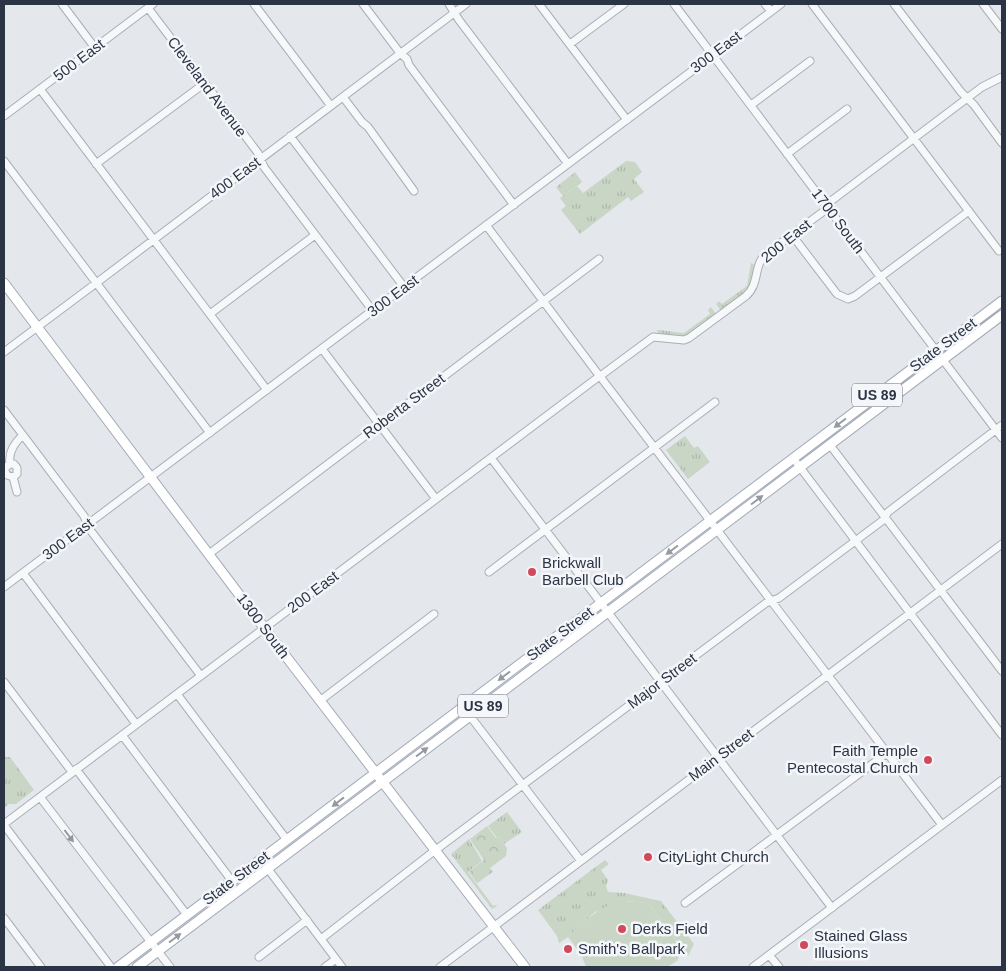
<svg xmlns="http://www.w3.org/2000/svg" width="1006" height="971" font-family="Helvetica,sans-serif">
  <style>
    .grass { fill: url(#grass-tufts) }
    .forest { fill: url(#forest-crowns) }
    .pitch { fill: #c9d6c5 }
    .lines { fill: none; stroke-linecap: round; stroke-linejoin: round }
    .minor-casing { stroke: #a9aeb7; stroke-width: 9 }
    .major-casing { stroke: #a3abb8; stroke-width: 11 }
    .minor { stroke: #f7f8fa; stroke-width: 7 }
    .major { stroke: #fff; stroke-width: 9 }
    .oneway { fill: #959aa2 }
    .oneway2 { fill: #9196a0 }
    .poi-dot { fill: #d1495b; stroke: #f4f6f9; stroke-width: 2 }
    .labels { text-anchor: middle; stroke-width: 5; stroke-linejoin: round; paint-order: stroke }
    .shield { fill: #f4f6f9; stroke: #676e7b; stroke-width: 1 }
    .shield-label { font-size: 14px; font-weight: bold; fill: #2b3445 }
    .street-label { font-size: 15px; fill: #2b3445; stroke: #f4f6f9 }
    .poi-label { font-size: 15px; fill: #2b3445; stroke: #f4f6f9; text-anchor: start }
  </style>
  <defs>
    <pattern id="grass-tufts" width="24" height="20" patternUnits="userSpaceOnUse" patternTransform="scale(1.25)"><rect width="24" height="20" fill="#c9d6c5"/><path d="M3 7l-1-3M5 7V3M7 7l1-3M15 17l-1-3M17 17v-4M19 17l1-3" fill="none" stroke="#adb8ab"/></pattern>
    <pattern id="forest-crowns" width="20" height="18" patternUnits="userSpaceOnUse" patternTransform="scale(1.25)"><rect width="20" height="18" fill="#c9d6c5"/><path d="M2 6a3 3 0 1 1 6 0M12 15a3 3 0 1 1 6 0" fill="none" stroke="#adb8ab"/></pattern>
  </defs>
  <rect width="100%" height="100%" fill="#e4e7ec"/>
  <path class="grass" d="M 626,161 L 635,162 L 642,172 L 634,179 L 644,192 L 631,201 L 628,197 L 580,234 L 561,210 L 566,206 L 560,198 L 577,186 L 583,193 Z
    M 751,263 L 755,265 L 752,285 L 749,290 L 721,311 L 716,304 L 719,301 L 722,304 L 747,286 Z
    M 711,307 L 716,314 L 685,337 L 658,333 L 657,330 L 659,330 L 684,333 L 710,314 L 708,310 Z
    M 685,436 L 694,448 L 698,446 L 710,462 L 688,479 L 666,450 Z
    M 5,757 L 10,757 L 34,790 L 16,804 L 9,804 L 4,808 L 4,758 Z
    M 507,812 L 522,832 L 504,844 L 499,837 L 497,838 L 488,826 Z
    M 469,839 L 482,861 L 468,872 L 493,906 L 496,905 L 497,906 L 492,909 L 451,854 Z
    M 605,860 L 609,864 L 601,870 L 608,880 L 606,886 L 608,892 L 624,893 L 661,901 L 694,944 L 688,956 L 648,903 L 625,901 L 595,912 L 568,937 L 559,943 L 557,936 L 538,910 Z"/>
  <path class="forest" d="M 575,172 L 582,182 L 563,196 L 556,187 Z
    M 487,826 L 496,838 L 499,837 L 507,848 L 506,856 L 490,868 L 493,872 L 477,883 L 469,872 L 484,860 L 470,839 Z"/>
  <path class="pitch" d="M 624,901 L 648,903 L 682,949 L 677,961 L 667,967 L 586,967 L 581,954 L 568,937 C 586,921 600,904 624,901 Z"/>
  <g class="lines">
    <g class="minor-casing">
      <path id="minor" d="M 62,4 L 95,48
        M 254,4 L 331,106
        M 363,4 L 400,53 L 407,59 L 409,65 L 514,205
        M 449,4 L 459,20 L 568,164
        M 539,4 L 627,120
        M 674,4 L 1002,438
        M 765,4 L 771,11
        M 812,4 L 999,251
        M 894,4 L 961,92 L 974,105 L 1002,143
        M 983,4 L 1002,29
        M 148,8 L 258,153 L 264,167 L 373,311
        M 570,44 L 624,4
        M 40,89 L 267,390
        M 343,97 L 362,122 L 368,127 L 414,191
        M 751,105 L 810,61
        M 4,116 L 153,4
        M 290,136 L 404,287
        M 787,154 L 847,109
        M 4,161 L 210,433
        M 96,164 L 205,83
        M 486,225 L 598,374
        M 792,235 L 837,294 L 848,299 L 855,296 L 969,211
        M 210,314 L 315,235
        M 322,349 L 436,499
        M 4,352 L 91,287 L 466,4
        M 603,374 L 653,337 L 684,340 L 689,338 L 746,296 C 760,284 753,265 766,254 L 828,208 L 831,201 L 982,87 L 1002,77
        M 602,379 L 942,825
        M 4,410 L 84,516 L 91,531 L 201,676
        M 830,445 L 1002,671
        M 491,458 L 832,908
        M 793,458 L 1002,735
        M 10,464 L 14,464 L 17,468 L 17,474 L 13,477
        M 13,477 L 7,475 L 5,472 L 5,468 L 10,464 C 8,452 14,443 23,435
        M 13,477 L 17,492
        M 209,554 L 599,259
        M 489,572 L 715,402
        M 23,573 L 136,724
        M 4,587 L 781,4
        M 4,682 L 72,772
        M 177,694 L 287,840
        M 321,700 L 434,614
        M 470,716 L 581,861
        M 122,735 L 232,881
        M 76,769 L 187,915
        M 40,797 L 170,967
        M 4,824 L 597,378
        M 4,825 L 111,967
        M 268,869 L 342,967
        M 685,903 L 887,753
        M 4,918 L 41,967
        M 321,939 L 429,855 L 766,603 L 779,598 L 882,521 L 888,512 L 1002,425
        M 769,955 L 779,967
        M 259,957 L 307,920
        M 325,967 L 336,959
        M 440,967 L 1002,544
        M 753,967 L 1002,780"/>
    </g>
    <g class="major-casing">
      <path id="major" d="M 4,283 L 281,650 L 525,967
        M 118,967 L 1002,301
        M 137,967 L 1002,315"/>
    </g>
    <use href="#minor" class="minor"/>
    <use href="#major" class="major"/>
  </g>
  <defs><path id="oneway-solid" d="M-6-.8H1V-3.2L6.5 0L1 3.2V.8H-6Z" transform="scale(1.25)"/></defs>
  <g class="oneway">
    <use href="#oneway-solid" transform="translate(840 423) rotate(143)"/>
    <use href="#oneway-solid" transform="translate(757 500) rotate(-37)"/>
    <use href="#oneway-solid" transform="translate(672 550) rotate(143)"/>
    <use href="#oneway-solid" transform="translate(504 676) rotate(143)"/>
    <use href="#oneway-solid" transform="translate(422 752) rotate(-37)"/>
    <use href="#oneway-solid" transform="translate(338 802) rotate(142)"/>
    <use href="#oneway-solid" transform="translate(175 938) rotate(-37)"/>
  </g>
  <use class="oneway2" href="#oneway-solid" transform="translate(69 836) rotate(53)"/>
  <g class="poi-dot">
    <circle cx="532" cy="572" r="5"/>
    <circle cx="928" cy="760" r="5"/>
    <circle cx="648" cy="857" r="5"/>
    <circle cx="622" cy="929" r="5"/>
    <circle cx="804" cy="945" r="5"/>
    <circle cx="568" cy="949" r="5"/>
  </g>
  <g class="labels">
    <g class="shield">
      <rect x="852" y="383.5" width="50" height="23" rx="4"/>
      <rect x="458" y="694.5" width="50" height="23" rx="4"/>
    </g>
    <g class="shield-label">
      <text x="877" y="400">US 89</text>
      <text x="483" y="711">US 89</text>
    </g>
    <g class="street-label">
      <text transform="translate(716 52) rotate(-37)" y="5">300 East</text>
      <text transform="translate(79 60) rotate(-37)" y="5">500 East</text>
      <text transform="translate(207 87) rotate(53)" y="5">Cleveland Avenue</text>
      <text transform="translate(235 178) rotate(-37)" y="5">400 East</text>
      <text transform="translate(838 221) rotate(53)" y="5">1700 South</text>
      <text transform="translate(786 241) rotate(-39)" y="5">200 East</text>
      <text transform="translate(393 296) rotate(-37)" y="5">300 East</text>
      <text transform="translate(943 345) rotate(-37)" y="5">State Street</text>
      <text transform="translate(404 406) rotate(-37)" y="5">Roberta Street</text>
      <text transform="translate(68 539) rotate(-37)" y="5">300 East</text>
      <text transform="translate(313 592) rotate(-37)" y="5">200 East</text>
      <text transform="translate(263 626) rotate(53)" y="5">1300 South</text>
      <text transform="translate(560 634) rotate(-37)" y="5">State Street</text>
      <text transform="translate(662 681) rotate(-37)" y="5">Major Street</text>
      <text transform="translate(721 755) rotate(-37)" y="5">Main Street</text>
      <text transform="translate(236 878) rotate(-37)" y="5">State Street</text>
    </g>
    <g class="poi-label">
      <text x="542" y="568">Brickwall<tspan x="542" dy="17">Barbell Club</tspan></text>
      <text x="918" y="756" text-anchor="end">Faith Temple<tspan x="918" dy="17">Pentecostal Church</tspan></text>
      <text x="658" y="862">CityLight Church</text>
      <text x="632" y="934">Derks Field</text>
      <text x="814" y="941">Stained Glass<tspan x="814" dy="17">Illusions</tspan></text>
      <text x="578" y="954">Smith's Ballpark</text>
    </g>
  </g>
  <rect width="1006" height="971" fill="none" stroke="#2b3445" stroke-width="10"/>
</svg>
